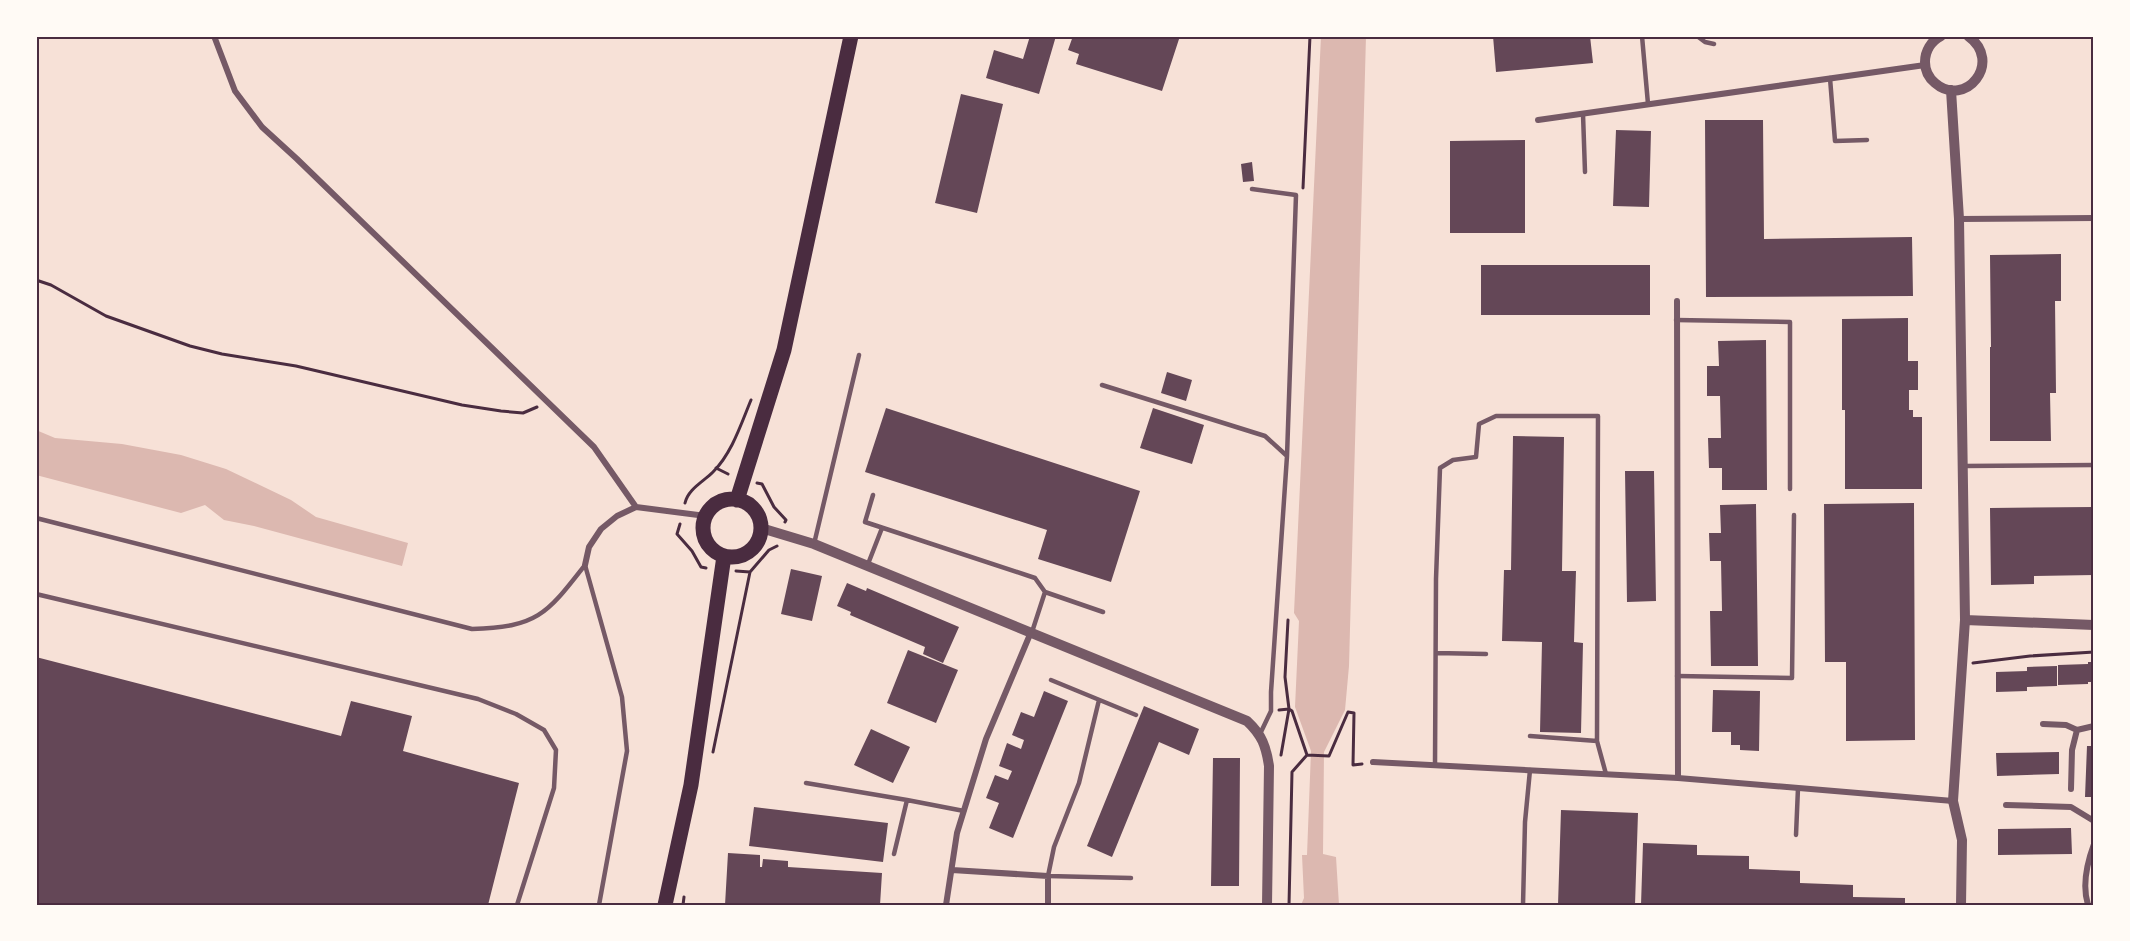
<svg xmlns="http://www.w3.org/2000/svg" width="2130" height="941" font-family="Jost,sans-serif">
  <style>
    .water { fill: #dcb8b0 }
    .building { fill: #644757 }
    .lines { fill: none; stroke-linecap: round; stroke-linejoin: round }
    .path { stroke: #4a2c40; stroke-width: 3 }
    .service { stroke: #755966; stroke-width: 4.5 }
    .minor { stroke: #755966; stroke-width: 6 }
    .tertiary { stroke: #755966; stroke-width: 10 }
    .primary { stroke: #4a2c40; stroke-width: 15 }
    .neatline { fill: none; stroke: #4a2c40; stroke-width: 2 }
  </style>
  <rect width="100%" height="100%" fill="#f7e1d7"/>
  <path class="water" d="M 1321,36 L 1366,36 L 1349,666 L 1345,710 L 1324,752 L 1323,854 L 1336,857 L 1339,905 L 1301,905 L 1304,898 L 1302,855 L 1307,855 L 1311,751 L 1295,707 L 1299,621 L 1294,613 Z
    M 36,430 L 55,438 L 122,444 L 181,455 L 226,469 L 291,500 L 316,517 L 408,543 L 402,566 L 254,526 L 224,520 L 205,505 L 181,513 L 36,475 Z"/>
  <path class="building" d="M 1030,36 L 1056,36 L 1039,94 L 986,78 L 994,50 L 1023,59 Z
    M 1073,36 L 1180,36 L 1162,91 L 1076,64 L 1079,54 L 1068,50 Z
    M 1493,36 L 1590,36 L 1593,63 L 1496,72 Z
    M 961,94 L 1003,104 L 977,213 L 935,203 Z
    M 1705,120 L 1763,120 L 1764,239 L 1912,237 L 1913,296 L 1706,297 Z
    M 1616,130 L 1651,131 L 1649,207 L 1613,206 Z
    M 1525,140 L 1525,233 L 1450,233 L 1450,141 Z
    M 1252,162 L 1254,181 L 1243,182 L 1241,164 Z
    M 2061,254 L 2061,301 L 2055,301 L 2056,393 L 2050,393 L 2051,441 L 1990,441 L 1990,347 L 1991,347 L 1990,255 Z
    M 1481,265 L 1650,265 L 1650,315 L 1481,315 Z
    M 1908,318 L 1908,361 L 1918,361 L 1918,390 L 1909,390 L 1909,410 L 1913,410 L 1913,417 L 1922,417 L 1922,489 L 1845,489 L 1845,410 L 1842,410 L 1842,319 Z
    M 1766,340 L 1767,490 L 1722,490 L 1722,468 L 1709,468 L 1708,438 L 1721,438 L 1720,396 L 1707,396 L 1707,366 L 1719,366 L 1718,341 Z
    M 1167,372 L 1192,380 L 1186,401 L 1161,393 Z
    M 886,408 L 1140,491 L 1111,582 L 1038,559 L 1047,530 L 865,472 Z
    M 1153,408 L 1204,425 L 1192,464 L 1140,448 Z
    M 1513,436 L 1564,437 L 1562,571 L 1576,571 L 1574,642 L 1583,643 L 1581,733 L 1540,732 L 1542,642 L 1502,641 L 1504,570 L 1511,570 Z
    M 1625,471 L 1654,471 L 1656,601 L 1627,602 Z
    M 1914,503 L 1915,740 L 1846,741 L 1846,662 L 1825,662 L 1824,504 Z
    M 1756,504 L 1758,666 L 1711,666 L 1710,611 L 1722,611 L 1721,561 L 1710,561 L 1709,533 L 1721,533 L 1720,505 Z
    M 2094,507 L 2094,575 L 2034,576 L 2034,584 L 1991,585 L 1990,508 Z
    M 791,569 L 822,576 L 812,621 L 781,614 Z
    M 847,583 L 866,591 L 867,588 L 959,627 L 943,663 L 923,654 L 925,647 L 850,615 L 851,612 L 837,606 Z
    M 908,650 L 958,670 L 936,723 L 887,703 Z
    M 36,657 L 341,736 L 351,701 L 412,716 L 403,751 L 519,783 L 488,905 L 36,905 Z
    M 2088,662 L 2094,662 L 2094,682 L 2088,682 L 2088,684 L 2058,685 L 2058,665 L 2088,664 Z
    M 2057,666 L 2057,686 L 2027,687 L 2027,691 L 1996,692 L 1996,672 L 2027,671 L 2027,667 Z
    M 1713,690 L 1760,691 L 1759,751 L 1740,750 L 1740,745 L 1731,745 L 1731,732 L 1712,732 Z
    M 1044,691 L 1068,701 L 1013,838 L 989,828 L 999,803 L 986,798 L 995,775 L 1008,780 L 1012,771 L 999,766 L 1007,743 L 1021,749 L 1024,740 L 1012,735 L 1021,712 L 1034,717 Z
    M 1144,706 L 1199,729 L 1189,755 L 1159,742 L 1112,857 L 1087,846 Z
    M 871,729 L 910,747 L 893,783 L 854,765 Z
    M 2087,746 L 2094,746 L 2094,797 L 2085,797 Z
    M 2059,752 L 2059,774 L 1997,776 L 1996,753 Z
    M 1213,758 L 1240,758 L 1239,886 L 1211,886 Z
    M 754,807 L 888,823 L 883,862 L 749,846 Z
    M 1561,810 L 1638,813 L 1635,905 L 1558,905 Z
    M 2071,828 L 2072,854 L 1998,855 L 1998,829 Z
    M 1643,843 L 1697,845 L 1697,855 L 1749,856 L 1749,869 L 1800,871 L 1800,883 L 1853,885 L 1853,897 L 1905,898 L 1905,905 L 1641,905 Z
    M 728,853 L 760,855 L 760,867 L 762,867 L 763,859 L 788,861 L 788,867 L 882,873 L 880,905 L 725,905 Z"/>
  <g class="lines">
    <path class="path" d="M 1303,188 L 1310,36
      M 36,280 L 51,285 L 106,316 L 190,346 L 222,354 L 296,366 L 462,405 L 501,411 L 523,413 L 537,407
      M 716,468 L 728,474
      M 757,483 L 762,484 L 774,507 L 786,520 L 785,522
      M 685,503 C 688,489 703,482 713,472 C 732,453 741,424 751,400
      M 680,524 L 677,534 L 692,551 L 701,567 L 706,568
      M 736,571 L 750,572
      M 1288,620 L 1285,677 L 1289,709 L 1292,711 L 1307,755 L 1292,772 L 1289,905
      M 1973,663 L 2030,656 L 2094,652
      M 1279,710 L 1289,709 L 1281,755
      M 713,752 L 750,572 L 769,550 L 777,546
      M 1307,755 L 1329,756 L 1348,712 L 1354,713 L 1353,765 L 1362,764
      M 683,905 L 684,897"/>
    <path class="service" d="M 1642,36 L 1648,104
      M 1697,36 L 1705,42 L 1714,44
      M 1830,78 L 1835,141 L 1867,140
      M 1583,114 L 1585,172
      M 1252,189 L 1296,195 L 1287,456
      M 1676,320 L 1790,322 L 1790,489
      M 1102,385 L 1265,436 L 1287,456 L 1271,692 L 1271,711 L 1260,734
      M 1963,466 L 2094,465
      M 873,495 L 865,522 L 1035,578 L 1045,592 L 1103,612
      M 36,518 L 472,629 C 537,627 546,615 585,565
      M 814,544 L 859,355
      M 868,564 L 882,528
      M 585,565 L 622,697 L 627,751 L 599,905
      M 36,594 L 478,699 L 516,714 L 544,730 L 556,750 L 554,788 L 517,905
      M 1032,632 L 1045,592
      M 1436,653 L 1486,654
      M 1677,676 L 1792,678 L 1794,515
      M 1051,680 L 1136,715
      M 1099,700 L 1079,783 L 1054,847 L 1048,876 L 1131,878
      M 1530,736 L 1597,741
      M 1435,765 L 1436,579 L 1440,468 L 1453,460 L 1476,457 L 1479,424 L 1496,416 L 1598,416 L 1597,741 L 1606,774
      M 806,783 L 907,800
      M 1796,835 L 1798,788
      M 894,854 L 907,800 L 964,811
      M 1523,905 L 1525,822 L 1530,770"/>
    <path class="minor" d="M 214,36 L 235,91 L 262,127 L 297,159 L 594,447 L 636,507
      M 1538,120 L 1925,65
      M 1959,219 L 2094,218
      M 1677,301 L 1678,778
      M 585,565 L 589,547 L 601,529 L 617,516 L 636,507 L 706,516
      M 2043,724 L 2066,725 L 2077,730
      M 1373,762 L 1678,778 L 1953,801
      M 2071,789 L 2072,750 L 2077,730 L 2094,726
      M 2006,805 L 2071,807 L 2094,821
      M 952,870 L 1048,876 L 1048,905
      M 946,905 L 957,833 L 986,739 L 1031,632
      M 2088,905 C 2082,886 2087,863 2094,844"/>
    <path class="tertiary" d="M 1941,36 C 1931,41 1925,51 1925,62 C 1925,70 1929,78 1935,83 C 1965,109 2004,62 1968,36
      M 1951,90 L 1959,219 L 1965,620 L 1953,801 L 1962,840 L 1961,905
      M 761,528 L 814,544 L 1247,721 C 1262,735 1266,746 1269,766 L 1267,905
      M 1965,620 L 2094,625"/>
    <path class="primary" d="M703 528a29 29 0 1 1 58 0a29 29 0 1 1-58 0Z
      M 737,500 L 784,350 L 851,36
      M 665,905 L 691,785 L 724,556"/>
  </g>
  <rect width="2130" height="941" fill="none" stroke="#fffaf5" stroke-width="75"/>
  <rect x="38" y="38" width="2054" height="866" class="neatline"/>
</svg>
